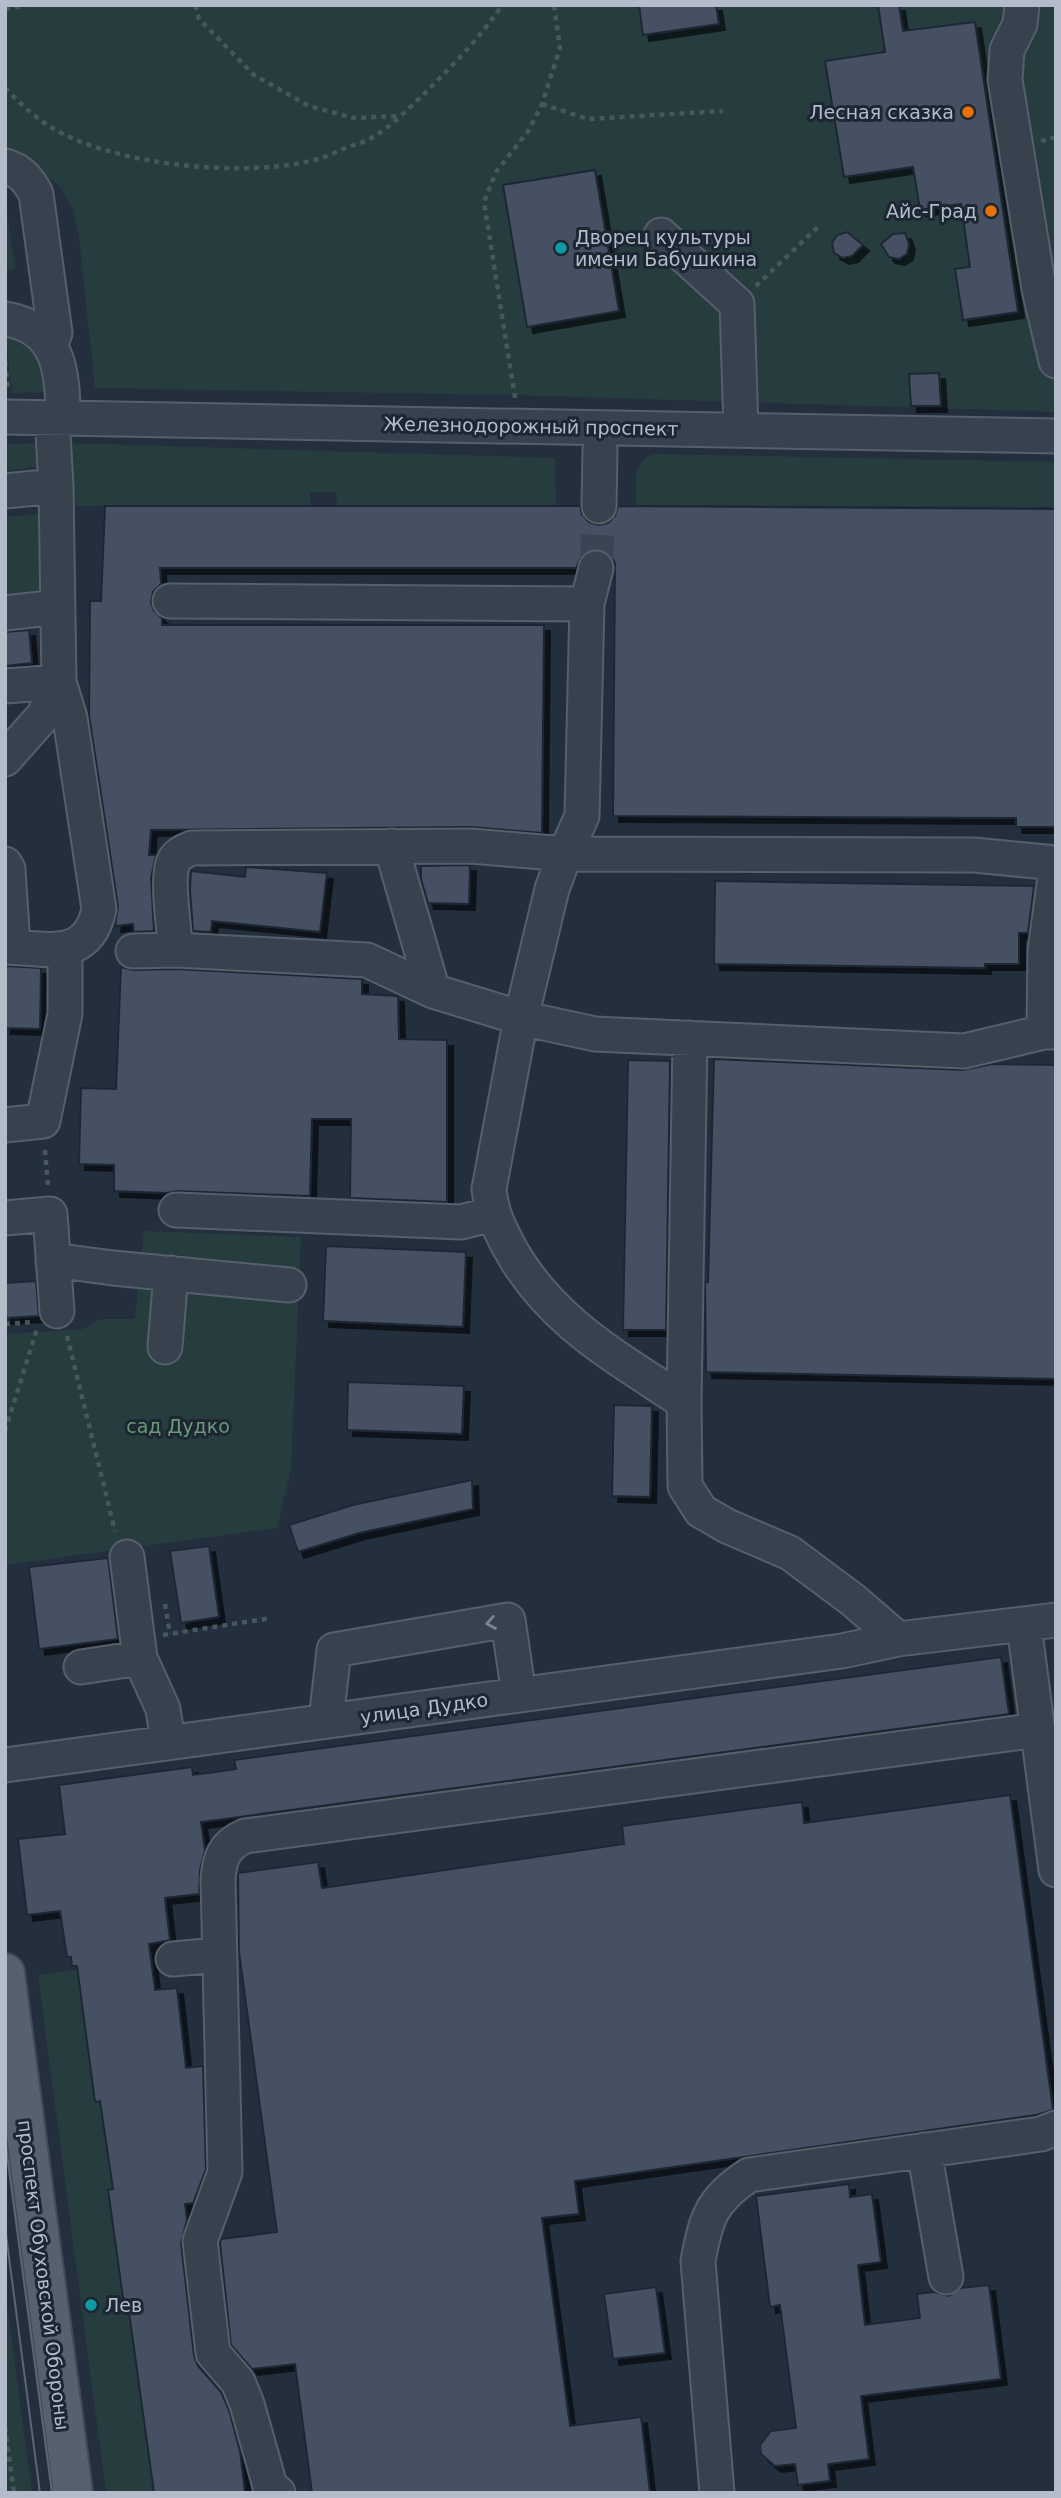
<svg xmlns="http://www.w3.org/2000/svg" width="1061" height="2498" font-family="'DejaVu Sans',sans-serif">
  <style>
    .green { fill: #263c3f }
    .building { fill: #455162; stroke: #1f2835; stroke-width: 2; filter: url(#shadow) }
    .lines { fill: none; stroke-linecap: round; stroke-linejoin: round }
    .minor-tunnel { stroke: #3a4453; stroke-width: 33; stroke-dasharray: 33 17; stroke-linecap: butt }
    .minor-casing { stroke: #565f6c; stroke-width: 37 }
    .major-casing { stroke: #414a57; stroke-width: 42 }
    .path { stroke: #44595c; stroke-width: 4.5; stroke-dasharray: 5 5; stroke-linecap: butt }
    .minor { stroke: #38414e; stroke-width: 33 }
    .major { stroke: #56606e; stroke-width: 38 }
    .tram { stroke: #5a6575; stroke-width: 2 }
    .oneway { stroke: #7c8592 }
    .food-dot { fill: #e8710a; stroke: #1d2633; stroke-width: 2.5 }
    .culture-dot { fill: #0f9aa8; stroke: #1d2633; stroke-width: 2.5 }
    .labels { text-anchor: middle; stroke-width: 6; stroke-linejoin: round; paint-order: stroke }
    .poi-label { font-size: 19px; fill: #b4bcc9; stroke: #1d2633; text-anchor: end }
    .street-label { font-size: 19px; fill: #b4bcc9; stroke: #1d2633 }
    .park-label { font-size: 19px; fill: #6b9a76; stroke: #1d2633 }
  </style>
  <defs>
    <filter id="shadow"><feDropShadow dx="6" dy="6" stdDeviation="0" flood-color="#0009"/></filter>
  </defs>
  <rect width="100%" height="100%" fill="#242f3e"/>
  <path class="green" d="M 5,5 L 1056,5 L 1056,412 L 514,395 L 95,388 L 79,237 L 73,209 L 58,184 L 40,172 L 5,156 Z
    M 5,197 L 15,269 L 5,271 Z
    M 5,331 L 31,343 L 55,392 L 12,393 Z
    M 38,443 L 39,464 L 36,467 L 5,471 L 5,444 Z
    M 68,443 L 555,458 L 556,505 L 337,505 L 336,492 L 310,492 L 310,505 L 72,506 Z
    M 657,454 L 1056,462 L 1056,507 L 636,505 C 636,484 631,458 657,454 Z
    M 47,513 L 44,589 L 5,595 L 5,517 Z
    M 144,1231 L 301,1237 L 291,1469 L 277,1528 L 5,1565 L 5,1334 L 83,1329 L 101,1319 L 135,1319 Z
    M 82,1969 L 113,2189 L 108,2190 L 124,2305 L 128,2305 L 154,2493 L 106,2493 L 38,1975 Z
    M 5,2290 L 32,2493 L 5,2493 Z"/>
  <path class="building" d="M 639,5 L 716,5 L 719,24 L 643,35 Z
    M 878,5 L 899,5 L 903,31 L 975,22 L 1018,312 L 963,320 L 955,269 L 970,267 L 961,204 L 920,210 L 913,167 L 844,177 L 825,61 L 885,52 Z
    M 595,170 L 619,311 L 527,327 L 503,185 Z
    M 847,232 L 863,245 L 852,256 L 843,258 L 834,253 L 832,243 L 837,235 Z
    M 905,233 L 909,244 L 907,254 L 899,259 L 889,257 L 881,244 L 893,234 Z
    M 939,373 L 941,406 L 911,406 L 909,374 Z
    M 105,506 L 580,506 L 582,515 L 589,522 L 599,525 L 608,523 L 615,516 L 618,506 L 1056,509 L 1056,827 L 1016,827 L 1016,818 L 613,816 L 615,563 L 610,555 L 601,550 L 591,549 L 583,554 L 576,568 L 160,568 L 161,584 L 153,592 L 151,602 L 154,611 L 162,618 L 162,625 L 544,625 L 542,833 L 471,827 L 151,830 L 149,855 L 156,855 L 151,878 L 154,931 L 134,932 L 133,924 L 115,926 L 118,906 L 89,715 L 90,601 L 101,601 Z
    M 29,630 L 32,663 L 5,666 L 5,632 Z
    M 470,865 L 469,904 L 428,903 L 421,879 L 421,866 Z
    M 246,867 L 327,873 L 320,932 L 212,921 L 211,932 L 193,931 L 190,890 L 191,871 L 245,877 Z
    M 715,881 L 1034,886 L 1028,933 L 1019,933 L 1019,964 L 985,964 L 985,968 L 714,964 Z
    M 5,966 L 41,968 L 40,1029 L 5,1028 Z
    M 121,967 L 133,970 L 176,969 L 362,979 L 362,994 L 398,996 L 399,1039 L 447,1040 L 447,1202 L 350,1198 L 351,1119 L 312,1119 L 310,1196 L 177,1191 L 167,1193 L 114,1191 L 114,1165 L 79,1164 L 81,1088 L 116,1089 Z
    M 714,1059 L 963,1070 L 992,1064 L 1056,1065 L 1056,1379 L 706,1372 L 705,1282 L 708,1282 Z
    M 628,1060 L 670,1061 L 666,1330 L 623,1330 Z
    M 326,1246 L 466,1252 L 463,1327 L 323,1321 Z
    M 36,1281 L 39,1316 L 5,1318 L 5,1283 Z
    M 348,1382 L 464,1386 L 462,1434 L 347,1430 Z
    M 614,1405 L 652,1406 L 650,1497 L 612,1496 Z
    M 472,1480 L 473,1509 L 359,1533 L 298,1552 L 289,1525 L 353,1505 Z
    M 209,1546 L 219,1617 L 181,1623 L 170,1551 Z
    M 108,1558 L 118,1639 L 39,1649 L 29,1567 Z
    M 1001,1657 L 1009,1714 L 201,1822 L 205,1850 L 200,1870 L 199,1894 L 165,1898 L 170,1940 L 149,1944 L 155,1990 L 177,1988 L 186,2068 L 203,2066 L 206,2169 L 193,2203 L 185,2204 L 187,2220 L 181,2243 L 194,2356 L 198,2366 L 221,2392 L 229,2410 L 240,2451 L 245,2493 L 154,2493 L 128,2305 L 124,2305 L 108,2190 L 113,2189 L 100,2101 L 95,2102 L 77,1966 L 72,1966 L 71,1957 L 67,1957 L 60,1911 L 27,1915 L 18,1839 L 65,1834 L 59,1785 L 192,1767 L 193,1775 L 216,1772 L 236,1769 L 234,1760 Z
    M 1010,1795 L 1053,2110 L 1036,2115 L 575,2181 L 579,2214 L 542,2218 L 570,2426 L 641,2417 L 650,2493 L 312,2493 L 295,2364 L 252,2369 L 231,2345 L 220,2243 L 221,2239 L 277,2232 L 239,1952 L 238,1873 L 318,1862 L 322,1888 L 624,1844 L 622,1826 L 802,1802 L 804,1823 Z
    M 849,2184 L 850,2197 L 872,2194 L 881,2262 L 858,2265 L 865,2325 L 920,2318 L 917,2294 L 934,2292 L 949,2296 L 961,2288 L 989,2285 L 1001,2379 L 861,2396 L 869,2459 L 828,2464 L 830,2481 L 798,2485 L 795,2464 L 775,2466 L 761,2454 L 760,2445 L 771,2431 L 796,2428 L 780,2305 L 770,2307 L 756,2196 Z
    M 656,2287 L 665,2353 L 613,2359 L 604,2294 Z"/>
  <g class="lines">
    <path class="minor-tunnel" d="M 596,568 L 599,506"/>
    <g class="minor-casing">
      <path id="minor" d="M 1022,5 L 1020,24 L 1007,50 L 1005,80 L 1039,289 L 1056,361
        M 5,166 C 21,170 29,181 36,194 L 55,333 L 50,345
        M 661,235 L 737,304 L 741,430
        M 5,319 C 59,327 63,372 63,417
        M 5,417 L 1056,436
        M 5,491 L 56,486
        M 599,506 L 600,450
        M 170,601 L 587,604 L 582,816 L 565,854 L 552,889 L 521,1018 L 489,1189 C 492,1214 497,1223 508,1245 C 549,1321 615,1356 684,1402
        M 587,604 L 596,568
        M 5,613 L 58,607
        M 5,686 L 59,682 L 44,715 L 5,759
        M 391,846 L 433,991
        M 5,864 L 8,869 L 13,947
        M 5,947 C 47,948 88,962 99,909 L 70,718 L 59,682 L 56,486 L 52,417
        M 176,950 C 174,931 166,875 174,861 C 177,854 185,851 192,848 L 471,846 L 565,854 L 974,855 L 1056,863
        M 133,951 L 176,950 L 367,960 L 433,991 L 521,1018 L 595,1034 L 964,1051 L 1044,1032 L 1056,1032
        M 1044,1032 L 1045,951 L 1056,869
        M 690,1038 L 684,1402 L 685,1486 L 701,1511 L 727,1526 L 790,1553 L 853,1600 L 898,1639
        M 5,1125 L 43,1121 L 65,1014 L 65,949
        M 176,1210 L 461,1222 L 492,1214
        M 5,1218 L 50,1214 L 57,1311
        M 53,1260 L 113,1268 L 289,1285
        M 165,1347 L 171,1273
        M 127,1557 L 140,1658
        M 1024,1625 L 1056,1870
        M 81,1667 L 140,1658 L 163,1709 L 168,1742
        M 326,1721 L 334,1650 L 508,1620 L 519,1695
        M 5,1765 L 842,1651 L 898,1639 L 1056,1620
        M 173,1959 L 218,1955
        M 924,2150 L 946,2277
        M 278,2493 L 270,2486 L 247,2404 L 238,2382 L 213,2353 L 200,2241 L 225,2172 L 218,1881 C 219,1859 224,1845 245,1836 L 1037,1730
        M 717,2493 L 698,2261 C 706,2218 711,2200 749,2175 L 1041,2134 L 1056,2128"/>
    </g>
    <g class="major-casing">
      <path id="major" d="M 5,1973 L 73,2493"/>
    </g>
    <path class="path" d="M 195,5 L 199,19 L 254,75 L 309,106 L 354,118 L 400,116
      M 5,9 L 27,5
      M 5,88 C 19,102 33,116 49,126 C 112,166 248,179 318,159 C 328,156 338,151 348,147 C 356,144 365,142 373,137 C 392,126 409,108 425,93 C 453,65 480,38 502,5
      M 542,104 L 588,119 L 723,111
      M 1041,141 L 1056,137
      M 756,286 L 821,224
      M 5,362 L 8,389
      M 515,398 L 484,202 L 496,172 L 529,130 L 542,104 L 560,48 L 554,5
      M 45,1150 L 48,1186
      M 5,1324 L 33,1322
      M 67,1336 L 115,1531
      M 5,1431 L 37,1329
      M 165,1604 L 170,1634
      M 163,1635 L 271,1618
      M 5,2427 L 14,2493"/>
    <use href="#minor" class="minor"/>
    <use href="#major" class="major"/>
    <path class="tram" d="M 5,2139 L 52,2493
      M 5,2227 L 40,2493"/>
  </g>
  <defs><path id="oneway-chevron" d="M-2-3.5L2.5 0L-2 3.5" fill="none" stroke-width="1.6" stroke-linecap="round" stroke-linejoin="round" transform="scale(1.75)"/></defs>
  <use class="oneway" href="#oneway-chevron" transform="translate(491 1623) rotate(170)"/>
  <g class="food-dot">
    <circle cx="968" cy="112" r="7"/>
    <circle cx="991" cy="211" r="7"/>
  </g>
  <g class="culture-dot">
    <circle cx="561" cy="248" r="7"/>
    <circle cx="91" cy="2305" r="7"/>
  </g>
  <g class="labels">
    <g class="poi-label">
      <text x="954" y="119">Лесная сказка</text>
      <text x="977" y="218">Айс-Град</text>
      <text x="575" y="244" text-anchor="start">Дворец культуры<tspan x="575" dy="22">имени Бабушкина</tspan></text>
      <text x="105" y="2312" text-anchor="start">Лев</text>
    </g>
    <g class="street-label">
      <text transform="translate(531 426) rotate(1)" y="7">Железнодорожный проспект</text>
      <text transform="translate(424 1708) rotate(-8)" y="7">улица Дудко</text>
      <text transform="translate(44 2275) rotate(83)" y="7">проспект Обуховской Обороны</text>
    </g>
    <g class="park-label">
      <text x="178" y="1433">сад Дудко</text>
    </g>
  </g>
  <rect width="1061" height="2498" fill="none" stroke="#b4bcc9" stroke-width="14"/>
</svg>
